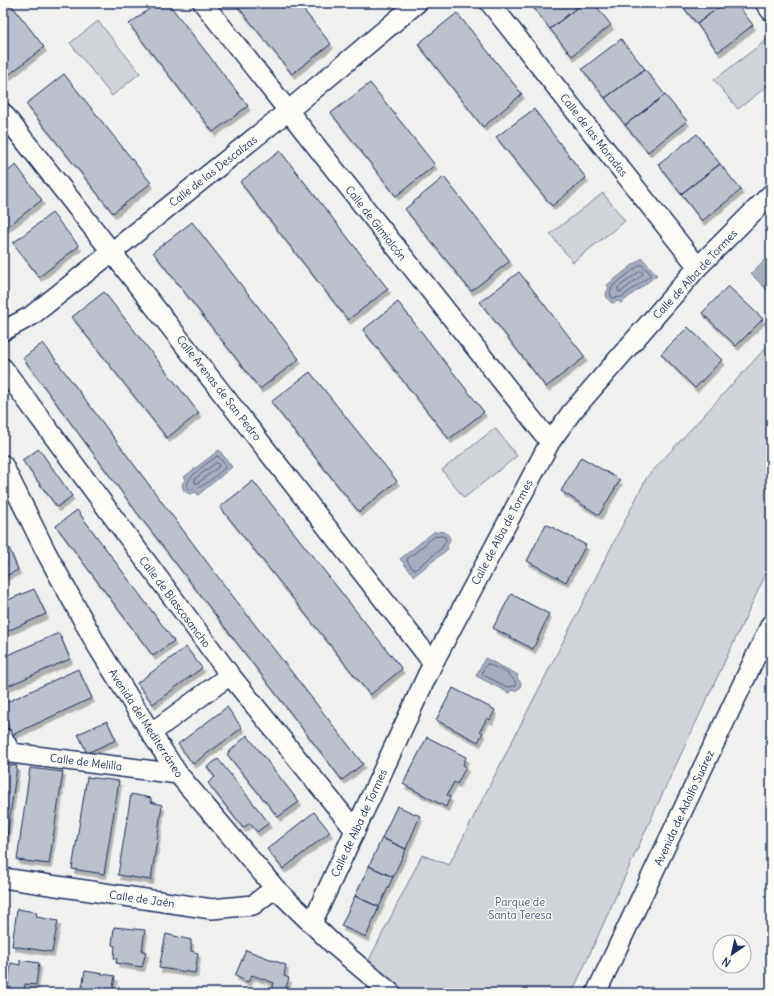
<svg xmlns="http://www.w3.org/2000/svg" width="774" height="996" font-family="Delius,sans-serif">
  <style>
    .green { fill: #d0d3d8; stroke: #76819b }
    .water { fill: #a7adbd; stroke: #6f7b97 }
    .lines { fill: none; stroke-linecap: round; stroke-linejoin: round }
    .shore { stroke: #536184; stroke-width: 1 }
    .building { fill: #bbc0ca; stroke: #1b2f5e; filter: url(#shadow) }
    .street-casing { stroke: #1b2f5e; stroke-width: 22 }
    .street { stroke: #fdfcf7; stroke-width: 19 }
    .labels { text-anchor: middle; stroke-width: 3; stroke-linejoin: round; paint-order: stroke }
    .street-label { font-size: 11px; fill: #1b2f5e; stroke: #fdfcf7 }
    .park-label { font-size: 11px; fill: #48587c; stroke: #fdfcf7 }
  </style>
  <defs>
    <filter id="shadow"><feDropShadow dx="2.5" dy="4.5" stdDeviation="0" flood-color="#0004"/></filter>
  </defs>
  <rect width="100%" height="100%" fill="#f0f0ee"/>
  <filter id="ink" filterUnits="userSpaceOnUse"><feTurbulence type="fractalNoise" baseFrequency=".025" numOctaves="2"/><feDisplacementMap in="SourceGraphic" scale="8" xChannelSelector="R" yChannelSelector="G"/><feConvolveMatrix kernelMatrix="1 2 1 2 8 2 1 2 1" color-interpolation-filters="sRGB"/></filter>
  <g filter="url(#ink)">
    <path class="green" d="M 98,21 L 140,73 L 112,96 L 70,43 Z
      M 769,38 L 771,41 L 771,83 L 738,109 L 714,80 Z
      M 603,193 L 625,221 L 573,262 L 550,234 Z
      M 771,342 L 771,563 L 660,799 L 572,993 L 408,993 L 368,962 L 422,855 L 449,865 L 647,477 Z
      M 495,428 L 517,456 L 464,498 L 442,470 Z"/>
    <path class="water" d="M 642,258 L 657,275 L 621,303 L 618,301 L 612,303 C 606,299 604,294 609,288 L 607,285 Z
      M 764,260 L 771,267 L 771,294 L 751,274 Z
      M 219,450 L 232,467 L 198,495 L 196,492 L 190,494 L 184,491 L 182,485 L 185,479 L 184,477 Z
      M 435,531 L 436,533 C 443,529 449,533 450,540 L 447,546 L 448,549 L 414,576 L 400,559 Z
      M 485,658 L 518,675 L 517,678 L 521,683 L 520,688 L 515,691 L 511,690 L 509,693 L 476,676 Z"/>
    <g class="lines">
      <path class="shore" d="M 640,265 L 642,265 L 650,273 L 650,276 L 622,297 L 612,298 L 610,293 L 613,286 Z
        M 641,271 L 643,273 L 642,275 L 621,292 L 618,291 L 618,288 Z
        M 217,456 L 219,457 L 225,465 L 225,468 C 216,475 198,494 187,488 C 185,477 208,463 217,456 Z
        M 216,463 L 219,464 L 218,467 L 198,483 L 195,483 L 195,479 Z
        M 442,536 L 445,537 L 446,540 L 442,548 L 416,569 L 413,569 L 407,561 L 407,559 L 434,537 Z
        M 488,664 C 498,669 515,674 516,686 L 507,687 L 483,675 C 481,672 485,665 488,664 Z"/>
    </g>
    <path class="building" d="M 3,3 L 10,3 L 44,47 L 6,77 L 3,73 Z
      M 157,3 L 168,3 L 248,106 L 213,132 L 129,24 Z
      M 235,3 L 298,3 L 331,44 L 292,74 Z
      M 530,3 L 583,3 L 550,29 Z
      M 583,3 L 594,3 L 611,25 L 572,56 L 550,29 Z
      M 680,3 L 724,3 L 697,24 Z
      M 724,3 L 736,3 L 753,25 L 718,52 L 697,24 Z
      M 457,13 L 522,94 L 483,127 L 418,44 Z
      M 621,39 L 645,69 L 605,98 L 582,69 Z
      M 645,69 L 665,95 L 625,125 L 605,98 Z
      M 64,74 L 151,183 L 113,213 L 26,104 Z
      M 370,83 L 435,165 L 396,196 L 331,113 Z
      M 665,95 L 687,121 L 648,152 L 625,125 Z
      M 534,109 L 586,178 L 552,206 L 496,137 Z
      M 697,134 L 720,164 L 681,194 L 658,164 Z
      M 280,151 L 388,289 L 348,320 L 240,182 Z
      M 720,164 L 741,190 L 702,221 L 681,194 Z
      M 16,165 L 42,200 L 3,230 L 3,175 Z
      M 444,177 L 510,261 L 471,291 L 405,209 Z
      M 52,213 L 79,246 L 39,277 L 13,243 Z
      M 192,222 L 299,359 L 260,389 L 153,252 Z
      M 519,272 L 585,357 L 546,387 L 480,302 Z
      M 728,286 L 763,319 L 736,346 L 702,313 Z
      M 104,292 L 199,413 L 167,438 L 72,317 Z
      M 398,302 L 484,412 L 449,439 L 363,330 Z
      M 688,327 L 722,360 L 695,388 L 661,354 Z
      M 43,343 L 221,581 L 363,764 L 342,780 L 138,514 L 23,358 Z
      M 310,372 L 397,481 L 359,512 L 271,402 Z
      M 39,449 L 72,496 L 57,507 L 22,460 Z
      M 581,457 L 620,480 L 599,515 L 561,491 Z
      M 253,481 L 402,669 L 370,695 L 220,507 Z
      M 77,510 L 174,641 L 153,656 L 56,526 Z
      M 546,524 L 586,545 L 566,582 L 527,561 Z
      M 9,548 L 18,570 L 3,577 L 3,550 Z
      M 34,589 L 46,614 L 3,633 L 3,602 Z
      M 511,594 L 549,614 L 533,649 L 493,628 Z
      M 59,633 L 70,659 L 3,688 L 3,657 Z
      M 186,647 L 202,668 L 153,704 L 137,683 Z
      M 78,669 L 92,698 L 12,735 L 3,715 L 3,704 Z
      M 453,688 L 495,710 L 490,720 L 487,718 L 480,731 L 483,733 L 478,742 L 436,720 Z
      M 227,707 L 242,728 L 193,764 L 178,744 Z
      M 107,721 L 116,740 L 87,753 L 78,734 Z
      M 247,735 L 299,802 L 278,817 L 227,754 Z
      M 427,737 L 466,757 L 463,765 L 466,767 L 457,784 L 454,782 L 447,795 L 450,797 L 446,807 L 403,784 Z
      M 218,759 L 269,823 L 257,832 L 250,823 L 243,828 L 208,783 L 215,777 L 207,767 Z
      M 3,764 L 17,766 L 4,858 L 3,858 Z
      M 30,768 L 63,772 L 49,864 L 17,860 Z
      M 87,777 L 119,781 L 104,874 L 72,869 Z
      M 131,794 L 151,798 L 151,802 L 162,805 L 151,880 L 118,875 Z
      M 397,806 L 420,816 L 406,849 L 382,838 Z
      M 314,812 L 330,832 L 283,869 L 267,849 Z
      M 382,838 L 406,849 L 393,877 L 369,866 Z
      M 369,866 L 393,877 L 379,907 L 355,896 Z
      M 355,896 L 379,907 L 366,937 L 341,926 Z
      M 17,909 L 36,912 L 37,917 L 58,921 L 52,952 L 12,946 Z
      M 114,927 L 145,930 L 142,951 L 146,952 L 142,967 L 116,963 L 117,959 L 114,958 L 115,946 L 112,945 Z
      M 166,934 L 191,940 L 191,951 L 198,953 L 195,973 L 159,968 Z
      M 246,950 L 286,965 L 284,976 L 289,978 L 284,993 L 271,991 L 274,983 L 252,975 L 248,982 L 235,976 Z
      M 20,960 L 39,963 L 36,985 L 25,984 L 24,993 L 7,991 L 11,963 L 20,965 Z
      M 85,971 L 115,976 L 112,993 L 81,993 Z"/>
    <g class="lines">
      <g class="street-casing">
        <path id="street" d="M 203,3 L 550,442
          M 490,3 L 698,267
          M 765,3 L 771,11
          M 3,113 L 433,663
          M 3,331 L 31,316 L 112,252 L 288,111 L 417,3
          M 3,368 L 230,675 L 355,830
          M 3,465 L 46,552 L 96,644 L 151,733 L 178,774 L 275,888 L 334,945 L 391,993
          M 151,733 L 230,675
          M 3,738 L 11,753 L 178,774
          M 3,878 L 212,909 L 253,905 L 275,888
          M 312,923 L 433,663 L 550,442 L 571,413 L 698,267 L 771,194
          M 596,993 L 771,624"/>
      </g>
      <use href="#street" class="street"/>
    </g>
  </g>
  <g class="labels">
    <g class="street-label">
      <text transform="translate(594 135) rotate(52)" y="4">Calle de las Moradas</text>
      <text transform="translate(213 171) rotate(-38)" y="4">Calle de las Descalzas</text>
      <text transform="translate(376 223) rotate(52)" y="4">Calle de Gimialcón</text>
      <text transform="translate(695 274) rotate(-47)" y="4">Calle de Alba de Tormes</text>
      <text transform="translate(219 388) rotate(52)" y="4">Calle Arenas de San Pedro</text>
      <text transform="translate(502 532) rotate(-62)" y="4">Calle de Alba de Tormes</text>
      <text transform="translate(175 602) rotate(53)" y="4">Calle de Blascosancho</text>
      <text transform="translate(146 723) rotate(57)" y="4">Avenida del Mediterráneo</text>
      <text transform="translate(86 762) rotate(7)" y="4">Calle de Melilla</text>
      <text transform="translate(684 808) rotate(-65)" y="4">Avenida de Adolfo Suárez</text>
      <text transform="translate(359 823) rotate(-65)" y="4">Calle de Alba de Tormes</text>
      <text transform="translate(142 899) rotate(8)" y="4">Calle de Jaén</text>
    </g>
    <g class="park-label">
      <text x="520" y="906">Parque de<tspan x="520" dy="13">Santa Teresa</tspan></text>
    </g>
  </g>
  <rect width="774" height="996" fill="none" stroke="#fdfcf7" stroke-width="16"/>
  <rect x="8" y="8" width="758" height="980" fill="none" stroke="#1b2f5e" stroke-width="1.5" filter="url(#ink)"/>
  <g transform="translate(732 954) rotate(214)"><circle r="19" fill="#fdfcf7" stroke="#a3aaba"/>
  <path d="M0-3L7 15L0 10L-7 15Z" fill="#1b2f5e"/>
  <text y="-6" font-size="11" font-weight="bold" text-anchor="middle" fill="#1b2f5e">N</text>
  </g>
</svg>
